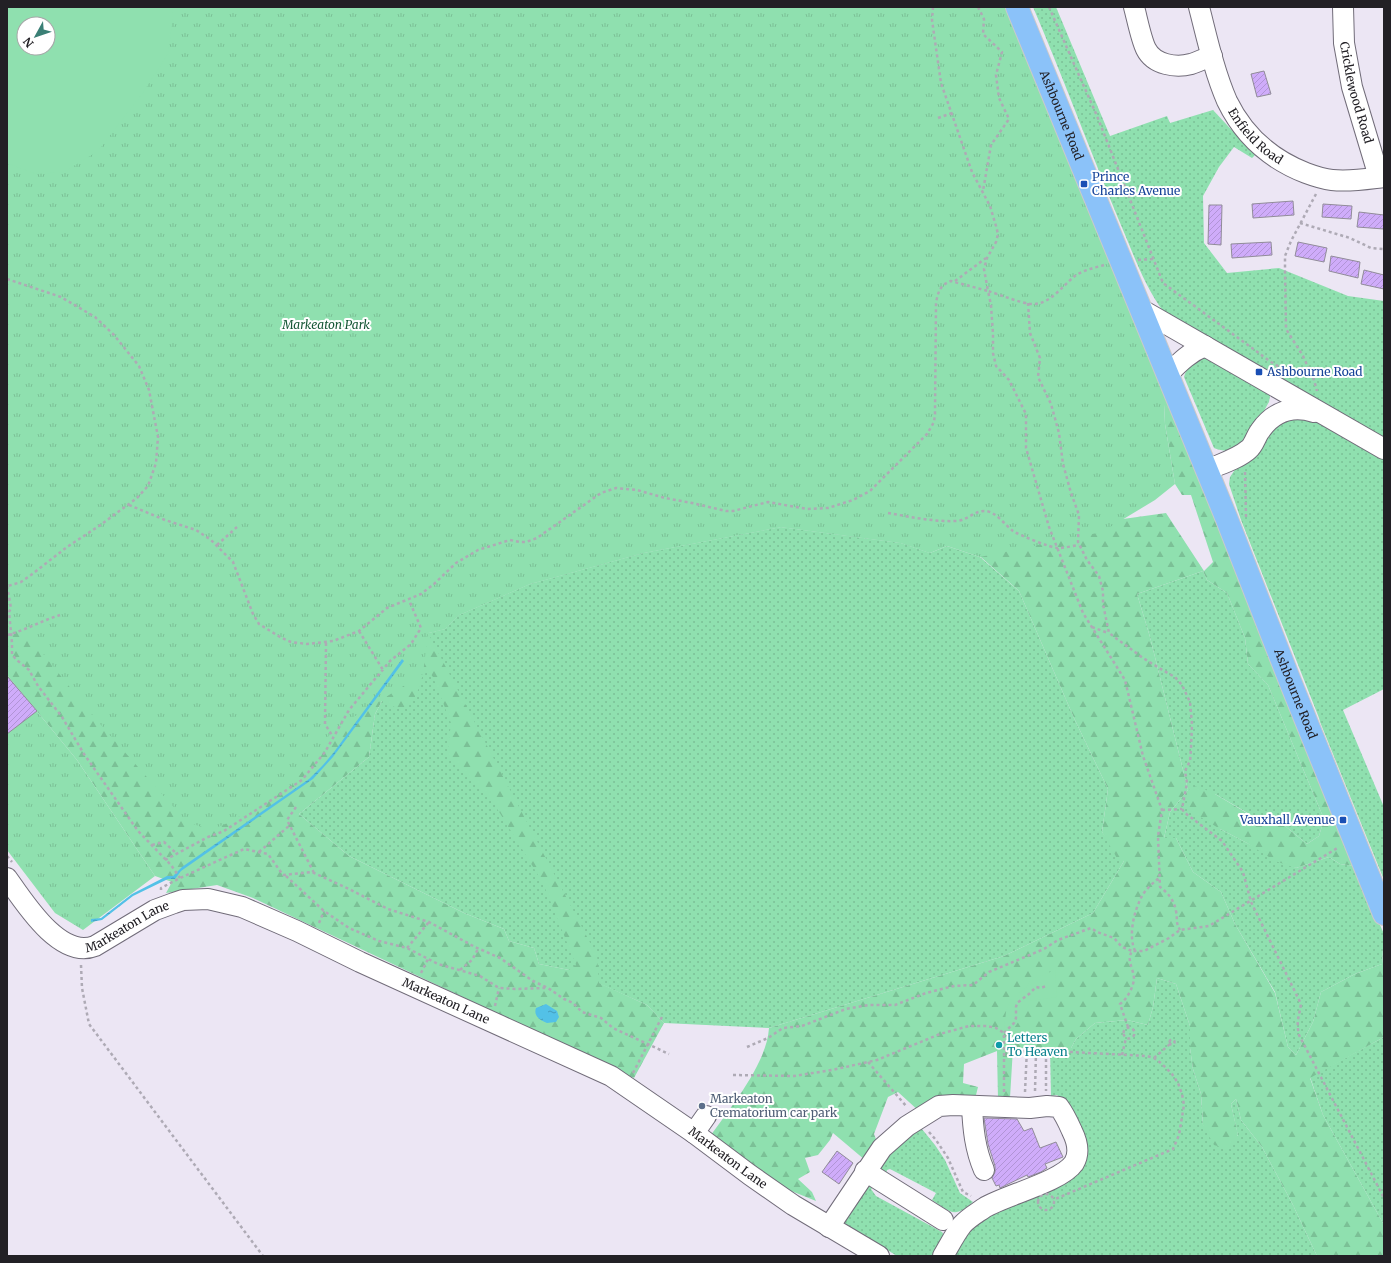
<svg xmlns="http://www.w3.org/2000/svg" width="1391" height="1263" font-family="Merriweather,serif">
  <style>
    .grass { fill: url(#grass-dots) }
    .forest { fill: url(#forest-firs); fill-rule: evenodd }
    .park { fill: url(#park-tufts); fill-rule: evenodd }
    .garden { fill: #8fe0af; fill-rule: evenodd }
    .water { fill: url(#water-ripples) }
    .building { fill: url(#building-hatch); stroke: #918c99 }
    .lines { fill: none; stroke-linecap: round; stroke-linejoin: round }
    .minor-casing { stroke: #716c79; stroke-width: 22 }
    .highway-casing { stroke: #cac9cb; stroke-width: 24 }
    .path { stroke: #aeaab5; stroke-width: 2.5; stroke-dasharray: 3 3; stroke-linecap: butt }
    .minor { stroke: #fff; stroke-width: 20 }
    .highway { stroke: #8bc2f9; stroke-width: 22 }
    .transit-dot { fill: #1a4fb4; stroke: #fff; stroke-width: 1.5 }
    .culture-dot { fill: #0f9aa8; stroke: #fff; stroke-width: 1.5 }
    .service-dot { fill: #5c6f8a; stroke: #fff; stroke-width: 1.5 }
    .labels { text-anchor: middle; stroke-width: 4; stroke-linejoin: round; paint-order: stroke }
    .street-label { font-size: 12px; fill: #222025; stroke: #fff }
    .transit-label { font-size: 12px; fill: #164399; stroke: #fff; text-anchor: start }
    .park-label { font-size: 12px; font-style: italic; fill: #165736; stroke: #fff }
    .culture-label { font-size: 12px; fill: #0d838f; stroke: #fff; text-anchor: start }
    .service-label { font-size: 12px; fill: #4e5e75; stroke: #fff; text-anchor: start }
  </style>
  <defs>
    <pattern id="grass-dots" width="8" height="8" patternUnits="userSpaceOnUse"><rect width="8" height="8" fill="#8fe0af"/><path d="M2 2h.1M6 6h.1" fill="none" stroke="#7bc096" stroke-width="1.8" stroke-linecap="round"/></pattern>
    <pattern id="forest-firs" width="22" height="20" patternUnits="userSpaceOnUse"><rect width="22" height="20" fill="#8fe0af"/><path d="M5 1l3.5 6h-7zM16 11l3.5 6h-7z" fill="#7bc096"/></pattern>
    <pattern id="park-tufts" width="24" height="20" patternUnits="userSpaceOnUse"><rect width="24" height="20" fill="#8fe0af"/><path d="M3 7l-1-3M5 7V3M7 7l1-3M15 17l-1-3M17 17v-4M19 17l1-3" fill="none" stroke="#7bc096"/></pattern>
    <pattern id="water-ripples" width="26" height="14" patternUnits="userSpaceOnUse"><rect width="26" height="14" fill="#53c1e7"/><path d="M2 4q2-2 4 0t4 0M15 11q2-2 4 0t4 0" fill="none" stroke="#449cbb"/></pattern>
    <pattern id="building-hatch" width="6" height="6" patternUnits="userSpaceOnUse"><rect width="6" height="6" fill="#cfacfa"/><path d="M-1 1l2-2M0 6l6-6M5 7l2-2" fill="none" stroke="#b194d6"/></pattern>
  </defs>
  <rect width="100%" height="100%" fill="#ece6f4"/>
  <path class="grass" d="M 1033,7 L 1056,7 L 1110,136 L 1167,116 L 1170,123 L 1213,110 L 1255,155 L 1252,158 L 1234,147 L 1219,167 L 1203,196 L 1204,243 L 1227,273 L 1279,268 L 1348,296 L 1384,301 L 1384,440 L 1163,311 C 1143,284 1132,250 1118,218 C 1089,148 1063,77 1033,7 Z
    M 1209,355 L 1268,391 L 1270,396 L 1269,402 C 1263,412 1251,438 1243,445 C 1235,452 1224,452 1214,448 L 1184,377 C 1189,362 1194,360 1209,355 Z
    M 1303,414 L 1384,457 L 1384,689 L 1343,710 L 1384,807 L 1384,880 L 1320,722 L 1319,718 L 1241,520 L 1229,484 L 1230,477 L 1240,462 L 1274,423 Z
    M 781,527 L 901,543 L 930,553 L 947,546 L 980,557 L 1019,591 L 1074,718 L 1108,789 L 1102,832 L 1124,861 L 1093,913 L 1004,956 L 769,1028 L 664,1023 L 647,1005 L 569,970 L 539,964 L 534,948 L 509,941 L 504,929 L 464,913 L 349,856 L 299,814 L 369,757 L 375,714 L 382,701 L 428,633 L 445,629 L 459,615 L 530,584 L 643,553 Z
    M 1203,571 L 1207,580 L 1227,593 L 1245,638 L 1248,664 L 1268,685 L 1324,819 L 1319,836 L 1307,844 L 1274,817 L 1263,822 L 1215,794 L 1220,829 L 1296,868 L 1329,857 L 1340,864 L 1354,866 L 1384,934 L 1382,964 L 1355,974 L 1321,992 L 1313,1022 L 1296,1055 L 1288,1047 L 1275,992 L 1235,924 L 1221,892 L 1193,872 L 1176,838 L 1164,838 L 1170,812 L 1188,790 L 1150,637 L 1137,594 Z
    M 1157,978 L 1176,984 L 1190,1026 L 1190,1048 L 1193,1069 L 1201,1094 L 1203,1125 L 1238,1136 L 1231,1104 L 1236,1099 L 1241,1120 L 1262,1147 L 1292,1203 L 1317,1256 L 948,1256 L 971,1223 L 1074,1171 L 1066,1102 L 1057,1095 L 1051,1096 L 1050,1048 L 1071,1048 L 1076,1039 L 1095,1023 L 1127,1020 L 1148,1025 L 1153,1007 Z
    M 1384,1037 L 1384,1225 L 1323,1115 L 1310,1077 Z
    M 917,1123 L 935,1145 L 945,1160 L 960,1193 L 973,1202 C 955,1219 950,1212 932,1200 L 936,1193 L 890,1169 L 887,1170 L 886,1175 L 878,1166 Z
    M 865,1182 L 877,1185 L 871,1189 L 876,1196 L 942,1232 L 944,1235 L 932,1256 L 897,1256 L 844,1223 Z"/>
  <path class="forest" d="M 1005,7 L 1123,519 L 1166,513 L 1204,571 L 1213,562 L 1191,495 L 1182,495 L 1175,484 L 1165,424 L 1164,404 L 1171,410 L 1354,866 L 1340,864 L 1329,857 L 1296,868 L 1275,861 L 1247,843 L 1220,829 L 1189,810 L 1188,790 L 1170,812 L 1164,838 L 1176,838 L 1193,872 L 1221,892 L 1235,924 L 1275,993 L 1288,1047 L 1296,1055 L 1313,1022 L 1321,992 L 1355,974 L 1382,964 L 1384,939 L 1384,1037 L 1310,1078 L 1323,1115 L 1384,1225 L 1384,1256 L 1317,1256 L 1292,1203 L 1262,1147 L 1241,1120 L 1236,1099 L 1231,1104 L 1238,1135 L 1227,1149 L 1214,1145 L 1203,1125 L 1201,1094 L 1193,1069 L 1190,1048 L 1190,1026 L 1176,984 L 1157,978 L 1153,1007 L 1148,1025 L 1127,1020 L 1095,1023 L 1076,1039 L 1071,1048 L 1013,1048 L 1010,1098 L 998,1099 L 997,1051 L 964,1064 L 963,1083 L 978,1087 L 976,1095 L 941,1099 L 920,1112 L 898,1092 L 888,1097 L 874,1134 L 877,1142 L 865,1160 L 833,1133 L 830,1140 L 818,1155 L 805,1158 L 810,1172 L 798,1179 L 812,1192 L 816,1201 L 784,1188 L 711,1135 C 731,1107 767,1063 769,1028 L 1004,956 L 1093,913 L 1124,861 L 1118,860 L 1102,832 L 1108,789 L 1074,718 L 1019,591 L 966,544 ZM 1203,571 L 1207,580 L 1227,593 L 1245,638 L 1248,664 L 1268,685 L 1324,819 L 1319,836 L 1307,844 L 1274,817 L 1262,822 L 1215,794 L 1197,786 L 1188,790 L 1150,637 L 1137,594 Z
    M 747,516 L 922,526 L 930,553 L 901,543 L 781,527 L 643,553 L 530,584 L 459,615 L 445,629 L 428,633 L 597,956 L 599,983 L 647,1005 L 664,1023 L 634,1078 L 253,898 L 217,885 L 166,893 L 172,882 L 155,876 L 77,760 L 7,675 L 7,593 L 288,762 L 423,617 ZM 429,672 L 433,677 L 451,723 L 447,755 L 474,782 L 488,794 L 543,883 L 576,965 L 569,970 L 539,964 L 534,948 L 509,941 L 504,929 L 464,913 L 349,856 L 299,814 L 369,757 L 375,714 L 382,701 L 399,709 C 417,703 418,690 423,674 Z"/>
  <path class="park" d="M 7,7 L 1005,7 L 1048,102 L 1171,410 L 1164,405 L 1165,424 L 1175,484 L 1155,500 L 1102,532 L 980,557 L 947,546 L 930,553 L 901,543 L 781,527 L 643,553 L 530,584 L 459,615 L 445,629 L 428,633 L 423,674 L 334,729 L 292,785 L 230,822 L 211,830 L 190,823 L 184,819 L 92,715 L 20,625 L 7,613 ZM 24,24 L 48,24 L 48,48 L 24,48 Z
    M 7,675 L 77,760 L 155,876 L 83,930 L 55,913 L 7,850 Z"/>
  <path class="garden" d="M 7,7 L 171,7 L 173,17 L 168,54 L 142,94 L 98,151 L 64,172 L 36,174 L 7,163 ZM 24,24 L 48,24 L 48,48 L 24,48 Z
    M 1055,970 L 1057,997 L 1030,1001 L 1025,1013 L 1014,1028 L 1004,1030 L 1006,1012 L 1012,997 L 1026,988 L 1030,980 Z"/>
  <path class="water" d="M 402,659 L 404,661 L 333,757 L 313,779 L 181,871 L 175,879 L 168,879 L 133,896 L 102,920 L 91,922 L 91,919 L 101,918 L 132,894 L 167,876 L 173,876 L 182,867 L 309,779 L 323,765 L 334,752 Z
    M 546,1004 L 557,1011 L 559,1017 L 556,1022 L 547,1023 C 541,1021 533,1016 536,1008 Z"/>
  <path class="building" d="M 1264,71 L 1271,94 L 1257,97 L 1251,74 Z
    M 1293,201 L 1294,215 L 1253,218 L 1252,204 Z
    M 1323,204 L 1352,206 L 1351,219 L 1322,217 Z
    M 1209,205 L 1222,205 L 1221,245 L 1208,244 Z
    M 1359,212 L 1384,215 L 1384,229 L 1357,227 Z
    M 1271,242 L 1272,255 L 1232,258 L 1231,244 Z
    M 1298,242 L 1327,248 L 1324,262 L 1295,256 Z
    M 1331,256 L 1360,262 L 1358,278 L 1329,271 Z
    M 1364,270 L 1384,275 L 1384,289 L 1361,284 Z
    M 7,676 L 37,711 L 7,734 Z
    M 984,1118 L 1017,1119 L 1024,1131 L 1032,1128 L 1040,1148 L 1056,1142 L 1063,1157 L 1045,1164 L 1047,1168 L 1041,1172 L 1028,1177 L 1027,1175 L 1000,1188 L 999,1185 L 996,1186 L 992,1178 L 995,1172 L 995,1166 L 988,1144 Z
    M 837,1151 L 853,1163 L 839,1184 L 822,1172 Z"/>
  <g class="lines">
    <g class="minor-casing">
      <g id="minor">
        <path d="M 1134,7 C 1137,18 1141,39 1146,49 C 1154,65 1176,68 1191,64 C 1198,62 1205,58 1212,56"/>
        <path id="s1" d="M 1199,7 C 1207,38 1214,71 1227,101 C 1244,136 1270,159 1306,173 C 1314,176 1323,179 1332,180 C 1350,182 1367,179 1384,177"/>
        <path id="s2" d="M 1343,7 L 1344,43 L 1352,87 L 1379,177"/>
        <path d="M 1142,310 L 1384,449"/>
        <path d="M 1168,374 C 1180,362 1190,352 1205,346"/>
        <path d="M 1207,470 C 1220,464 1238,459 1249,449 C 1254,445 1256,436 1260,431 C 1273,412 1292,405 1314,412"/>
        <path id="s3" d="M 7,878 C 24,902 60,960 95,946 L 155,910 L 174,903 L 183,900 L 208,899 L 242,907 L 297,931 L 360,962 L 611,1076 L 694,1133 L 750,1175 L 793,1205 L 879,1256"/>
        <path d="M 972,1106 C 973,1129 975,1149 984,1170"/>
        <path d="M 694,1133 L 706,1116"/>
        <path d="M 865,1171 L 943,1220"/>
        <path d="M 829,1227 L 882,1148 L 907,1126 L 939,1106 L 953,1105 L 1030,1108 L 1047,1106 L 1059,1107 C 1065,1115 1068,1122 1072,1131 C 1077,1141 1080,1153 1074,1163 C 1061,1182 1005,1195 984,1208 C 977,1213 968,1218 962,1225 C 955,1234 949,1246 943,1256"/>
      </g>
    </g>
    <g class="highway-casing">
      <g id="highway">
        <path id="s4" d="M 1017,7 L 1226,517 L 1290,681 L 1384,914"/>
      </g>
    </g>
    <path class="path" d="M 978,7 L 984,19 L 983,34 L 1002,52 L 996,75 L 999,98 L 1009,119 L 991,145 L 983,191
      M 1049,7 L 1097,116 L 1163,283 L 1271,362 L 1291,374
      M 938,118 L 952,113
      M 1316,194 L 1291,241 L 1285,256 L 1285,271 L 1286,329 L 1303,356 L 1314,380 L 1317,391
      M 1300,223 L 1350,238 L 1371,248 L 1384,249
      M 1138,260 L 1153,259
      M 1104,265 C 1094,268 1083,270 1075,276 C 1063,285 1050,305 1032,304 C 1020,303 1001,295 988,291 L 991,305 L 993,334 L 993,353 L 996,366 L 1009,380 L 1026,414 L 1026,448 L 1049,527 L 1083,613 L 1125,680 L 1143,756 L 1162,810 L 1158,836 L 1160,887 C 1168,893 1174,900 1176,911 C 1178,920 1175,921 1180,930
      M 7,279 L 61,297 L 95,317 L 114,335 L 139,366 L 149,390 L 158,437 L 156,463 L 148,486 L 137,498 L 99,526 L 67,547 L 31,575 L 21,582 L 8,586
      M 955,281 L 986,258
      M 1028,303 L 1030,333 L 1040,358 L 1038,377 L 1051,404 L 1059,433 L 1063,464 L 1071,493 L 1079,515 L 1078,542 L 1087,560 L 1099,576 L 1103,591 L 1103,604 L 1109,633 L 1143,658 L 1164,671 L 1175,677 L 1182,685 L 1190,702 L 1192,724 L 1191,748 L 1190,761 L 1185,771 L 1187,783 L 1182,809 L 1185,813 L 1222,841 L 1243,872 L 1251,902 L 1301,1004 C 1299,1017 1296,1021 1299,1035 L 1384,1198
      M 1245,472 L 1246,517
      M 129,505 L 165,520 L 196,530 L 211,540 L 233,562 L 253,614 L 259,624 L 280,637 L 291,642 L 307,644 L 333,641 L 359,631 L 387,608 L 421,594 L 434,584 L 456,563 L 478,550 L 510,540 L 520,542 L 526,542 L 537,538 L 601,493 L 616,488 L 637,490 L 665,498 L 692,503 L 726,511 L 733,511 L 768,502 L 807,509 L 828,508 L 853,500 L 870,491 L 927,434 L 934,422 L 935,414 L 936,303 C 938,292 940,285 951,281 L 988,291 L 984,269 L 987,258 L 996,242 L 998,234 L 996,226 L 990,206 L 972,172 L 941,83 L 932,20 L 933,7
      M 888,513 C 911,517 934,522 957,521 C 968,520 975,510 986,511 C 996,512 1005,525 1013,531 C 1019,535 1051,548 1058,548 C 1065,548 1072,546 1079,545
      M 217,545 L 237,527
      M 7,586 L 11,608 L 9,612 L 12,643 L 12,655 L 18,661 L 29,670 L 38,686 L 62,717 L 84,754 L 138,831 L 171,865 L 180,878
      M 1092,627 L 1108,633
      M 359,631 L 383,670
      M 7,635 C 26,630 41,621 60,615
      M 326,643 L 325,724 L 333,737
      M 296,807 L 287,820 L 314,873
      M 1162,810 L 1182,809
      M 152,845 L 164,842 L 177,854
      M 259,852 L 290,825
      M 7,856 L 12,862
      M 165,860 L 208,837 L 224,831 L 302,780 L 325,752 L 349,710 L 390,661 L 411,644 L 421,628 L 409,600
      M 286,876 L 324,911 L 349,928 L 379,941 L 407,948 L 438,964 L 480,976 L 499,988 L 516,989 L 545,988
      M 161,890 L 161,888 L 180,878 L 244,849 L 268,854 L 283,875 L 312,872 L 349,889 L 388,909 L 429,922 L 475,947 L 500,958 L 533,981 L 548,988 L 564,999 L 573,1003 L 582,1012 L 601,1018 L 613,1028 L 669,1054
      M 319,923 L 324,911
      M 407,948 L 429,922
      M 1135,951 C 1128,935 1134,911 1142,896 C 1146,889 1153,883 1159,878
      M 81,965 L 82,988 L 89,1024 L 263,1256
      M 460,970 L 472,960 L 478,949
      M 421,973 L 428,959
      M 495,1006 L 499,988
      M 1128,1027 L 1120,1004 C 1127,999 1133,988 1134,979 C 1134,969 1126,961 1132,951 L 1144,951 L 1169,938 L 1180,930 L 1209,926 L 1339,847
      M1123.5 1033a5.5 5.5 0 1 1 11 0a5.5 5.5 0 1 1-11 0Z
      M 1004,1033 L 1014,1023 L 1016,1018 L 1016,1007 L 1017,1003 L 1029,994 L 1036,987 L 1041,988 L 1046,986
      M1169.5 1042a2.5 2.5 0 1 1 5 0a2.5 2.5 0 1 1-5 0Z
      M 747,1047 L 768,1038 L 783,1028 L 802,1026 L 846,1009 L 869,1005 L 895,1005 L 926,993 L 954,986 L 973,985 L 989,972 L 1044,949 L 1058,940 L 1091,928 L 1097,932 L 1114,938 L 1122,947 L 1132,951
      M 1005,1051 L 1046,1052 L 1046,1091
      M 1046,1052 L 1052,1051 L 1147,1056 L 1154,1058 L 1162,1064 L 1172,1074 L 1178,1083 L 1182,1094 L 1184,1105 L 1179,1135 L 1173,1149 L 1053,1200
      M 1122,1055 L 1126,1038
      M 1154,1058 L 1170,1044
      M 868,1062 L 907,1107
      M 633,1073 L 663,1015
      M 733,1075 L 794,1076 L 832,1070 L 877,1060 L 940,1034 L 969,1026 L 987,1026 L 996,1028 L 1004,1033
      M 1035,1091 L 1036,1052
      M 1004,1092 L 1004,1033
      M 1025,1092 L 1027,1048
      M 929,1132 L 936,1140 L 948,1158 L 963,1192 L 971,1196
      M1038 1202a8 8 0 1 1 16 0a8 8 0 1 1-16 0Z"/>
    <use href="#minor" class="minor"/>
    <use href="#highway" class="highway"/>
  </g>
  <g class="transit-dot">
    <rect x="1080" y="180" width="8" height="8" rx="2"/>
    <rect x="1255" y="368" width="8" height="8" rx="2"/>
    <rect x="1339" y="816" width="8" height="8" rx="2"/>
  </g>
  <circle class="culture-dot" cx="999" cy="1045" r="4"/>
  <circle class="service-dot" cx="702" cy="1106" r="4"/>
  <g class="labels">
    <g class="street-label">
      <text dy="4" stroke="none"><textPath href="#s2" startOffset="87">Cricklewood Road</textPath></text>
      <text dy="4" stroke="none"><textPath href="#s4" startOffset="117">Ashbourne Road</textPath></text>
      <text dy="4" stroke="none"><textPath href="#s1" startOffset="144">Enfield Road</textPath></text>
      <text dy="4" stroke="none"><textPath href="#s4" startOffset="741">Ashbourne Road</textPath></text>
      <text dy="4" stroke="none"><textPath href="#s3" startOffset="156">Markeaton Lane</textPath></text>
      <text dy="4" stroke="none"><textPath href="#s3" startOffset="503">Markeaton Lane</textPath></text>
      <text dy="4" stroke="none"><textPath href="#s3" startOffset="827">Markeaton Lane</textPath></text>
    </g>
    <g class="transit-label">
      <text x="1092" y="181">Prince<tspan x="1092" dy="14">Charles Avenue</tspan></text>
      <text x="1267" y="376">Ashbourne Road</text>
      <text x="1335" y="824" text-anchor="end">Vauxhall Avenue</text>
    </g>
    <g class="park-label">
      <text x="326" y="329">Markeaton Park</text>
    </g>
    <g class="culture-label">
      <text x="1007" y="1042">Letters<tspan x="1007" dy="14">To Heaven</tspan></text>
    </g>
    <g class="service-label">
      <text x="710" y="1103">Markeaton<tspan x="710" dy="14">Crematorium car park</tspan></text>
    </g>
  </g>
  <rect width="1391" height="1263" fill="none" stroke="#222025" stroke-width="16"/>
  <g transform="translate(36 36) rotate(230)"><circle r="19" fill="#ffffff" stroke="#a7a6a8"/>
  <path d="M0-3L7 15L0 10L-7 15Z" fill="#3a7f75"/>
  <text y="-6" font-size="11" font-weight="bold" text-anchor="middle" fill="#222025">N</text>
  </g>
</svg>
